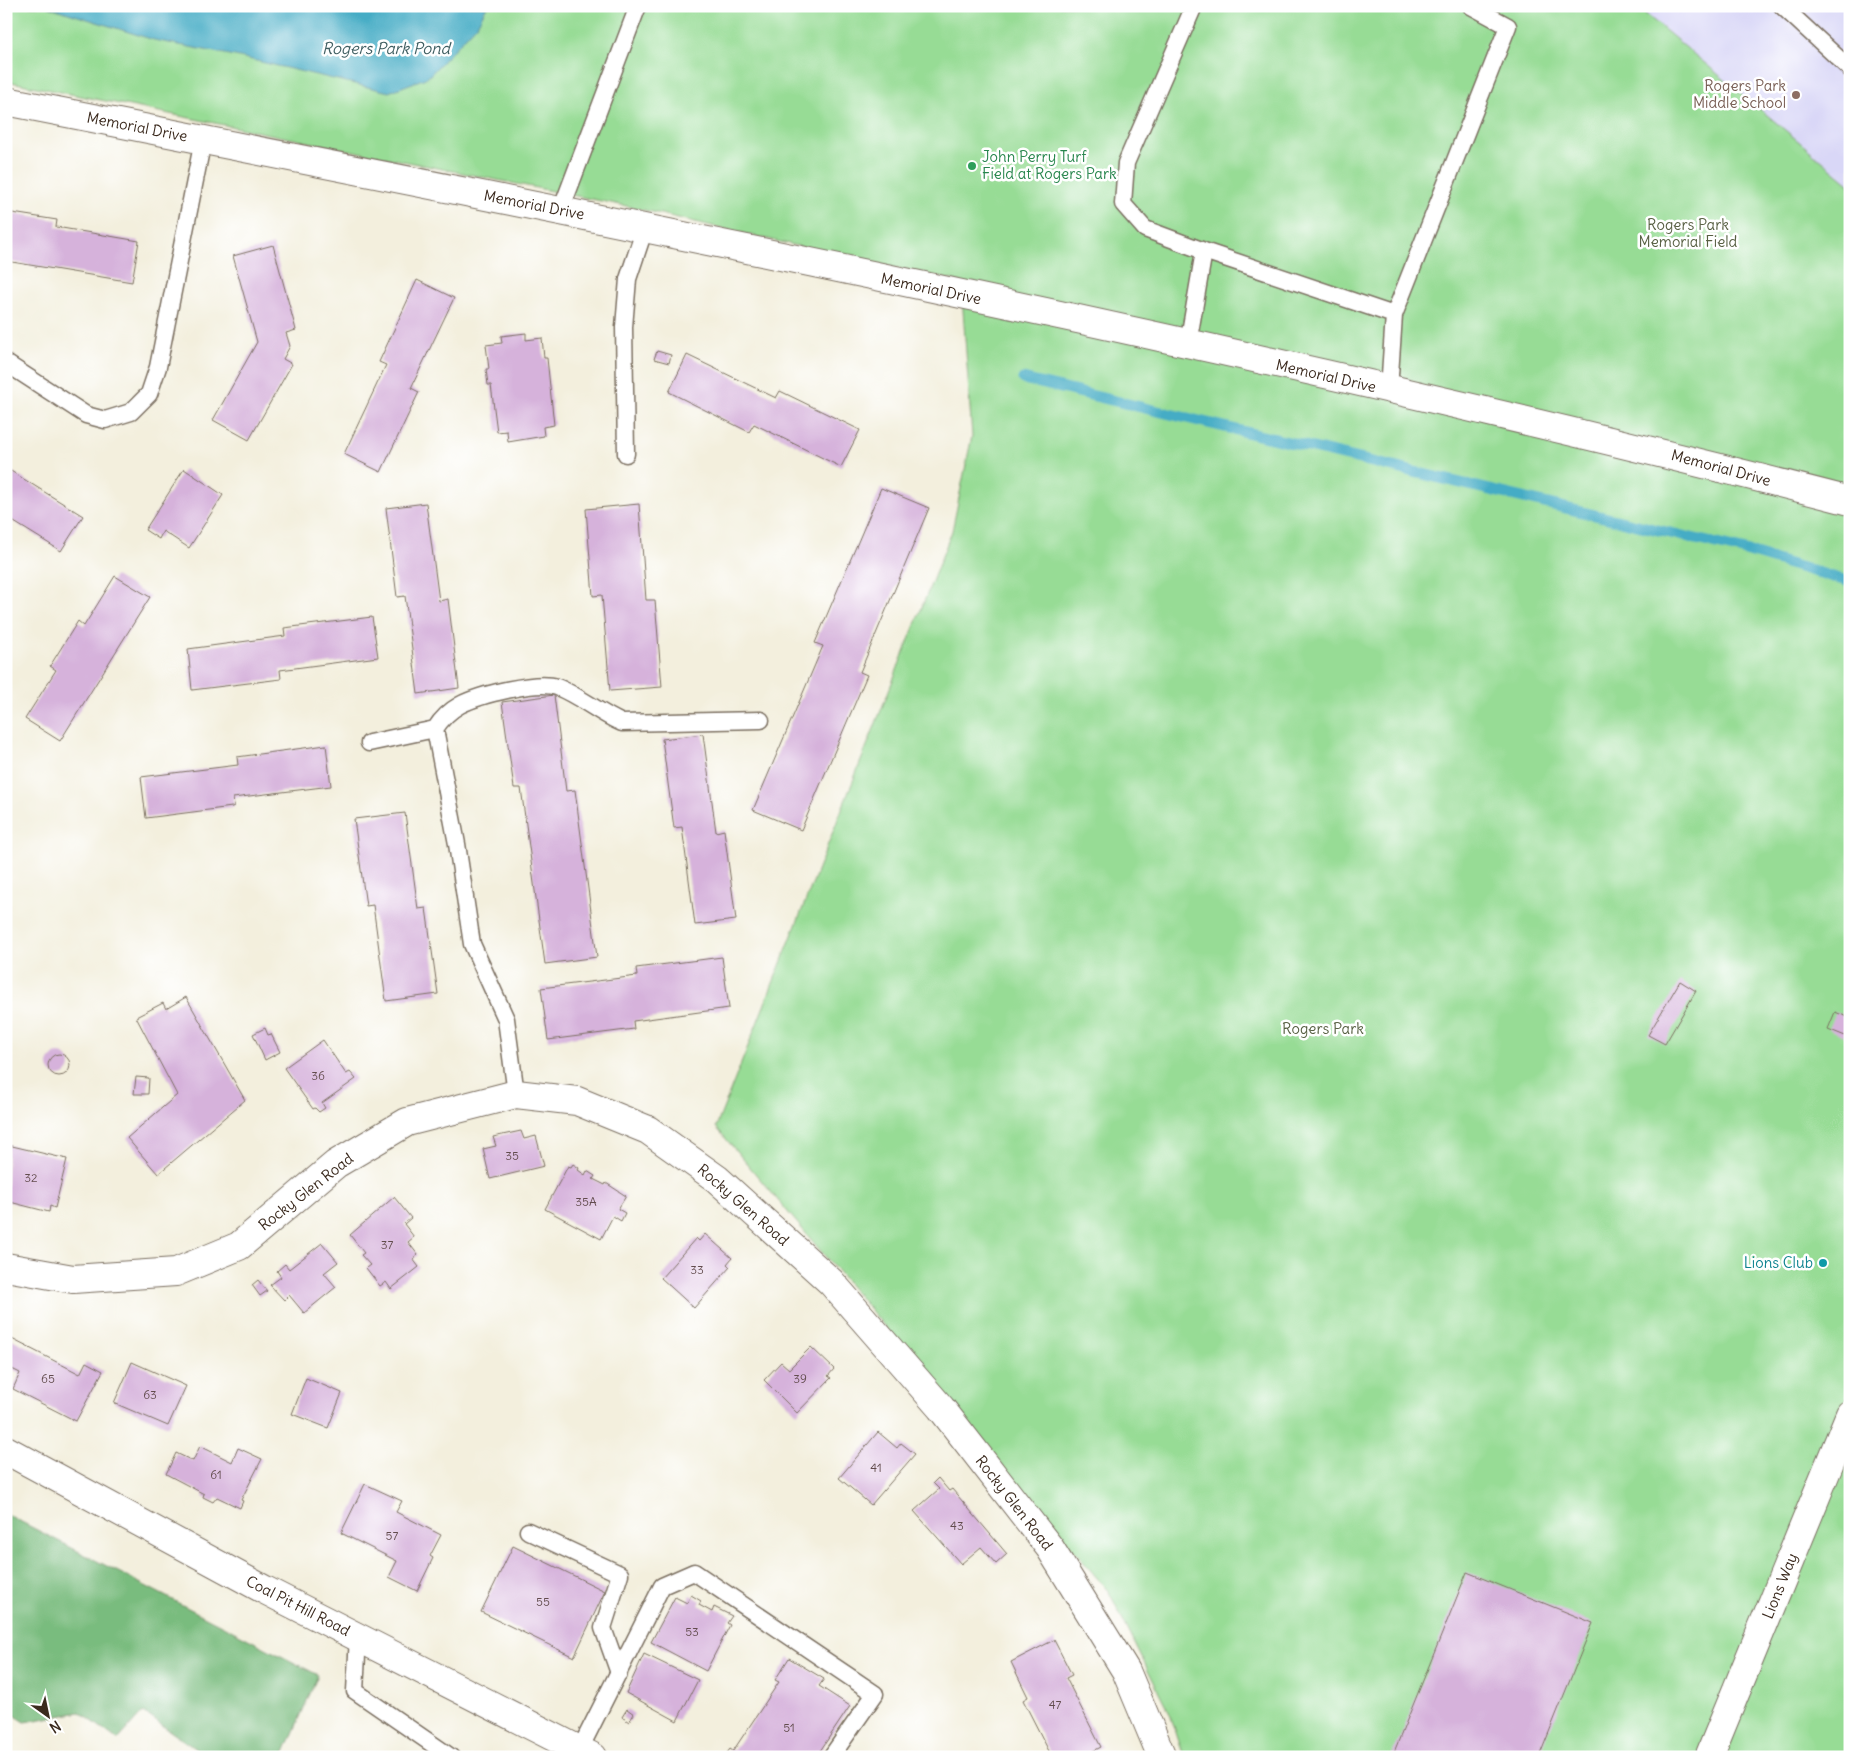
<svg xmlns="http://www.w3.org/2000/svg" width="1856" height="1763" font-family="Delius,sans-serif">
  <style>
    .built { fill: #d9d7f7 }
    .green { fill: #97dc95; stroke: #69835a }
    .forest { fill: #79bc7e; stroke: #5a734e }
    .water { fill: #45acc5; stroke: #406b72 }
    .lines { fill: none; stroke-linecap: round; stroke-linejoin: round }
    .stream { stroke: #45acc5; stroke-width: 11 }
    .building { fill: #d6b2db }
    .service-casing { stroke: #7b6f61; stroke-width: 19 }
    .minor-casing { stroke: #7b6f61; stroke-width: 30 }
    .tertiary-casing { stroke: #7b6f61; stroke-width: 30 }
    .service { stroke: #fff; stroke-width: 16 }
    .minor { stroke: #fff; stroke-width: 28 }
    .tertiary { stroke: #fff; stroke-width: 28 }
    .education-dot { fill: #8d6e63; stroke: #fff; stroke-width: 2 }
    .leisure-dot { fill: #2e9e5b; stroke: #fff; stroke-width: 2 }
    .culture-dot { fill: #0f9aa8; stroke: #fff; stroke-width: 2 }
    .labels { text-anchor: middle; stroke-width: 5; stroke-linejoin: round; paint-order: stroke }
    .number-label { font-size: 12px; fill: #624c4d }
    .education-label { font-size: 15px; fill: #785e54; stroke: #fff; text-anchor: end }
    .street-label { font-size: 15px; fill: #3b2a1e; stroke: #fff }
    .leisure-label { font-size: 15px; fill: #27864d; stroke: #fff; text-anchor: start }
    .park-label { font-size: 15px; fill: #575f42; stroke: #fff }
    .culture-label { font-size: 15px; fill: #0d838f; stroke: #fff; text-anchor: end }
    .water-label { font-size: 16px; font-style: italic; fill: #3f5e61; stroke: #fff }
  </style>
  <rect width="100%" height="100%" fill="#fff"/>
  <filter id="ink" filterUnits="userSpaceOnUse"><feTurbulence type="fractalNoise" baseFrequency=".02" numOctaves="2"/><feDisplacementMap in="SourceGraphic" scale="10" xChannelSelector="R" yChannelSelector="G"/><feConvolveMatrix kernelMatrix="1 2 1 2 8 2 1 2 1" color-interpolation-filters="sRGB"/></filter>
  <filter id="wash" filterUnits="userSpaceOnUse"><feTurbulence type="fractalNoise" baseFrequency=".0096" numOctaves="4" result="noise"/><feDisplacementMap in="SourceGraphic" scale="20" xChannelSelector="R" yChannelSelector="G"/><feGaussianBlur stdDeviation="1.12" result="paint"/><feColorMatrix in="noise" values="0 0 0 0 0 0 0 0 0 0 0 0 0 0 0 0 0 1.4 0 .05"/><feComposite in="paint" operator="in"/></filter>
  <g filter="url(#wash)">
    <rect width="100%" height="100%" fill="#f3efdd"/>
    <path class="built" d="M 1636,6 L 1850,6 L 1850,184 Z"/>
    <path class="green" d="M 6,6 L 1636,6 L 1850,184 L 1850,1757 L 1184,1757 L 1170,1714 L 1109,1592 L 716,1127 L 952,531 L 972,436 L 961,282 L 836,255 L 631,207 L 6,81 Z"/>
    <path class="forest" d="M 6,1514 L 318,1675 L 283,1757 L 207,1757 L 143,1712 L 118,1740 L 80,1712 L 25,1722 L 6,1710 Z"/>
    <path class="water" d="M 46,6 L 487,6 L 477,25 L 428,77 L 389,92 L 235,56 L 154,40 Z"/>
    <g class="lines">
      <path class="stream" d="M 1023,379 L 1742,550 L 1850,582"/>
    </g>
    <g id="blocks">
      <path class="building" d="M 6,212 L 57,220 L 56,227 L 139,241 L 132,282 L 6,261 Z
        M 273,245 L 296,330 L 286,333 L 290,346 L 283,359 L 292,364 L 249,440 L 213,420 L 257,342 L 233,256 Z
        M 417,280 L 454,298 L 411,388 L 419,392 L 381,472 L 344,454 L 386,365 L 379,362 Z
        M 526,333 L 526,340 L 542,338 L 544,358 L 547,358 L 554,425 L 543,427 L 544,436 L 508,442 L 507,431 L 497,432 L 491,385 L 488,385 L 486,369 L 489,369 L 486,345 L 502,343 L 501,336 Z
        M 657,351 L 671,355 L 669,363 L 654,359 Z
        M 687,355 L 776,398 L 780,391 L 860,430 L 841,467 L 754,424 L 749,432 L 669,392 Z
        M 6,468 L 83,516 L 61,551 L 6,517 Z
        M 184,469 L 223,495 L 189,548 L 163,531 L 159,539 L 145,530 Z
        M 881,488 L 929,508 L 860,672 L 867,675 L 801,830 L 753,810 L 823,646 L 815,643 Z
        M 426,503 L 439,601 L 448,599 L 459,688 L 418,694 L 405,596 L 397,597 L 386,508 Z
        M 639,504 L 646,600 L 655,600 L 662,687 L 610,691 L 602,595 L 593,596 L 586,509 Z
        M 115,576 L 150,597 L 60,741 L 25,719 L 56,670 L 50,666 L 78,621 L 84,626 Z
        M 372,617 L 378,657 L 280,670 L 281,679 L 192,690 L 188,649 L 285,636 L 284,628 Z
        M 554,695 L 566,791 L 575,790 L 597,957 L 545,964 L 521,788 L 514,788 L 502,702 Z
        M 703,734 L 716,832 L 724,830 L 736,920 L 695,925 L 682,827 L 674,828 L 662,739 Z
        M 326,745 L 331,786 L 233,798 L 234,806 L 232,807 L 146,818 L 141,777 L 238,765 L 237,757 Z
        M 405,813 L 418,909 L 426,908 L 438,994 L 386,1001 L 373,905 L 366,906 L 354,819 Z
        M 722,957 L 729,1008 L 633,1021 L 634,1029 L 548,1040 L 541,988 L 637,976 L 636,968 Z
        M 1680,981 L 1696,991 L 1665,1044 L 1648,1035 Z
        M 186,997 L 245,1100 L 158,1174 L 127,1138 L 177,1095 L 136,1017 L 163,1003 L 166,1009 Z
        M 1835,1012 L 1850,1018 L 1850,1038 L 1828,1029 Z
        M 265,1028 L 268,1035 L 271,1034 L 280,1052 L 265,1060 L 253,1034 Z
        M 323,1040 L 346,1074 L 350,1072 L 356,1079 L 322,1103 L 325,1108 L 319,1112 L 315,1108 L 313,1109 L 284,1068 Z
        M48 1065a11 11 0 1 1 22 0a11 11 0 1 1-22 0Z
        M 136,1077 L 149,1078 L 148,1094 L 134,1094 Z
        M 521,1131 L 524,1139 L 536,1136 L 544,1166 L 490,1179 L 483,1149 L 496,1146 L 493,1137 Z
        M 8,1145 L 67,1159 L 55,1208 L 50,1206 L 49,1212 L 6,1201 Z
        M 573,1164 L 579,1168 L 578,1170 L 585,1175 L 587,1171 L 595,1176 L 593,1179 L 605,1185 L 606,1183 L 626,1196 L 618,1209 L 625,1213 L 621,1221 L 613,1216 L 601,1239 L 545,1209 L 568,1166 L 571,1167 Z
        M 394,1197 L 411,1218 L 404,1224 L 414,1237 L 408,1242 L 418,1255 L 413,1259 L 419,1267 L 391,1289 L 386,1282 L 380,1286 L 366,1268 L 370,1265 L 361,1255 L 364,1253 L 350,1235 Z
        M 705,1234 L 732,1258 L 727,1264 L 730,1267 L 694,1308 L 661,1278 L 696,1238 L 699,1241 Z
        M 322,1243 L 338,1262 L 324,1273 L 336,1287 L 304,1313 L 289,1295 L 284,1300 L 270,1285 L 281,1277 L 277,1271 L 285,1264 L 289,1269 Z
        M 258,1280 L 267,1291 L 260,1296 L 252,1285 Z
        M 6,1336 L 80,1374 L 86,1362 L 103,1371 L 76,1421 L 13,1389 L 20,1373 L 6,1366 Z
        M 811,1347 L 834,1369 L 828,1376 L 831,1378 L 797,1413 L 764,1380 L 781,1362 L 789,1369 Z
        M 132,1362 L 186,1386 L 168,1426 L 114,1403 Z
        M 306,1378 L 342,1393 L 328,1428 L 292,1414 Z
        M 878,1432 L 897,1448 L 901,1443 L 915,1454 L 871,1505 L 839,1478 Z
        M 200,1446 L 232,1462 L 238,1448 L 262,1459 L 241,1500 L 243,1501 L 240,1508 L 217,1497 L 213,1502 L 203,1497 L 204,1494 L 166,1474 L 176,1453 L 193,1461 Z
        M 938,1478 L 949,1491 L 952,1489 L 1007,1554 L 996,1564 L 981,1547 L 961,1564 L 914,1511 L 939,1489 L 933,1483 Z
        M 365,1484 L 402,1501 L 396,1512 L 441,1535 L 430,1556 L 433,1558 L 417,1591 L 389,1577 L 397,1561 L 341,1533 Z
        M 513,1546 L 605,1591 L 574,1657 L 481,1612 Z
        M 1467,1572 L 1593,1623 L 1539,1757 L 1392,1757 Z
        M 691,1595 L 701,1601 L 699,1605 L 712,1612 L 714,1607 L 732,1616 L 727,1623 L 730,1625 L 706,1671 L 651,1642 L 675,1597 L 687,1603 Z
        M 1054,1640 L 1072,1675 L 1066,1678 L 1101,1747 L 1082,1757 L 1052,1757 L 1023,1700 L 1028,1697 L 1011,1662 Z
        M 644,1654 L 698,1680 L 677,1721 L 626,1693 Z
        M 789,1658 L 824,1679 L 819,1686 L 850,1706 L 816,1757 L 724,1757 L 730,1749 L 733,1751 L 779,1682 L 775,1680 Z
        M 627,1709 L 634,1714 L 629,1722 L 622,1717 Z"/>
    </g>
  </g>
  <g filter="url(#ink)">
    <use href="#blocks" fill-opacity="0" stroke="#7b6f61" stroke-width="1"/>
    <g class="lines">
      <g class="service-casing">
        <path id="service" d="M 1782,6 L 1850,69
          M 561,210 L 638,6
          M 1204,251 L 1394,315
          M 1188,344 L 1204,251 L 1145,229 L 1123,204 L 1126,163 L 1194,6
          M 6,363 L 86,415 L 105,420 L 131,412 L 149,394 L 158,367 L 203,140
          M 1389,390 L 1394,315 L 1508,26 L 1471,6
          M 626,454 L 624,327 L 628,279 L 645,228
          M 435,729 C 442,718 449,711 460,705 C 479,695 537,680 557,687 C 580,696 599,713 622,723 L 761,720
          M 369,743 L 435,729 L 457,844 L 472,944 L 506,1019 L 516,1094
          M 528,1531 L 620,1574 L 603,1628 L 619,1673
          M 358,1637 L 355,1691 L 451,1757
          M 580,1749 L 662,1586 L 694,1572 L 875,1694 L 831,1757"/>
      </g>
      <g class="minor-casing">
        <path id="minor" d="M 6,101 C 622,222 1242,344 1850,501
          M 6,1267 L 73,1279 L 176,1272 L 239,1246 L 336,1164 L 407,1122 L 516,1094 L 577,1101 L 648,1130 L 717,1179 L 831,1282 L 941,1408 L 1050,1548 L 1126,1671 L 1162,1757
          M 1709,1757 L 1850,1414"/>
      </g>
      <g class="tertiary-casing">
        <path id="tertiary" d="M 6,1450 L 265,1590 L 593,1757"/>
      </g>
      <use href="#service" class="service"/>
      <use href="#minor" class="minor"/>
      <use href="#tertiary" class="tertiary"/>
    </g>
  </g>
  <circle class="education-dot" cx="1796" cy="95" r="5"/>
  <circle class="leisure-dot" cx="972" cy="166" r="5"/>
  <circle class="culture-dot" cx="1823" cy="1263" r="5"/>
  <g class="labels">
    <g class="number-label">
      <text x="318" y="1080">36</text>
      <text x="512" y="1160">35</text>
      <text x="31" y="1182">32</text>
      <text x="586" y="1206">35A</text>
      <text x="387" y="1249">37</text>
      <text x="697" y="1274">33</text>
      <text x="48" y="1383">65</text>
      <text x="800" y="1383">39</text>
      <text x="150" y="1399">63</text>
      <text x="876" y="1472">41</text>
      <text x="216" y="1479">61</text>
      <text x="957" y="1530">43</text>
      <text x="392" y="1540">57</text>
      <text x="543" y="1606">55</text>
      <text x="692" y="1636">53</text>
      <text x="1055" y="1709">47</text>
      <text x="789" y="1732">51</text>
    </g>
    <g class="education-label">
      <text x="1786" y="91">Rogers Park<tspan x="1786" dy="17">Middle School</tspan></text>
    </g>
    <g class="street-label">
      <text transform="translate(137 127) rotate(11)" y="5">Memorial Drive</text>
      <text transform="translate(534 205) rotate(11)" y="5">Memorial Drive</text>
      <text transform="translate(931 289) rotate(12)" y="5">Memorial Drive</text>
      <text transform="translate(1326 376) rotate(13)" y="5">Memorial Drive</text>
      <text transform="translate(1721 468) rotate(15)" y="5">Memorial Drive</text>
      <text transform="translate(306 1192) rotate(-38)" y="5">Rocky Glen Road</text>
      <text transform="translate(743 1205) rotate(41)" y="5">Rocky Glen Road</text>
      <text transform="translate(1014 1503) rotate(52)" y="5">Rocky Glen Road</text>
      <text transform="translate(1780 1586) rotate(-68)" y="5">Lions Way</text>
      <text transform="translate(298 1606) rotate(27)" y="5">Coal Pit Hill Road</text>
    </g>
    <g class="leisure-label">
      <text x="982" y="162">John Perry Turf<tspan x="982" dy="17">Field at Rogers Park</tspan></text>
    </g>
    <g class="park-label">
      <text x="1688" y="230">Rogers Park<tspan x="1688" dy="17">Memorial Field</tspan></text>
      <text x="1323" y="1034">Rogers Park</text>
    </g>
    <g class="culture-label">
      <text x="1813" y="1268">Lions Club</text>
    </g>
    <g class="water-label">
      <text x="386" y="54">Rogers Park Pond</text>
    </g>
  </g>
  <rect width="1856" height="1763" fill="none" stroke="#fff" stroke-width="25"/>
  <g transform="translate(48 1716) rotate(147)" stroke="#ffffff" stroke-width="4" paint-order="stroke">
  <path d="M0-4L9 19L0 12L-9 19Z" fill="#3b2a1e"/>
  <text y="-8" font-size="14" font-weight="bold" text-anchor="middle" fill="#3b2a1e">N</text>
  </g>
</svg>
